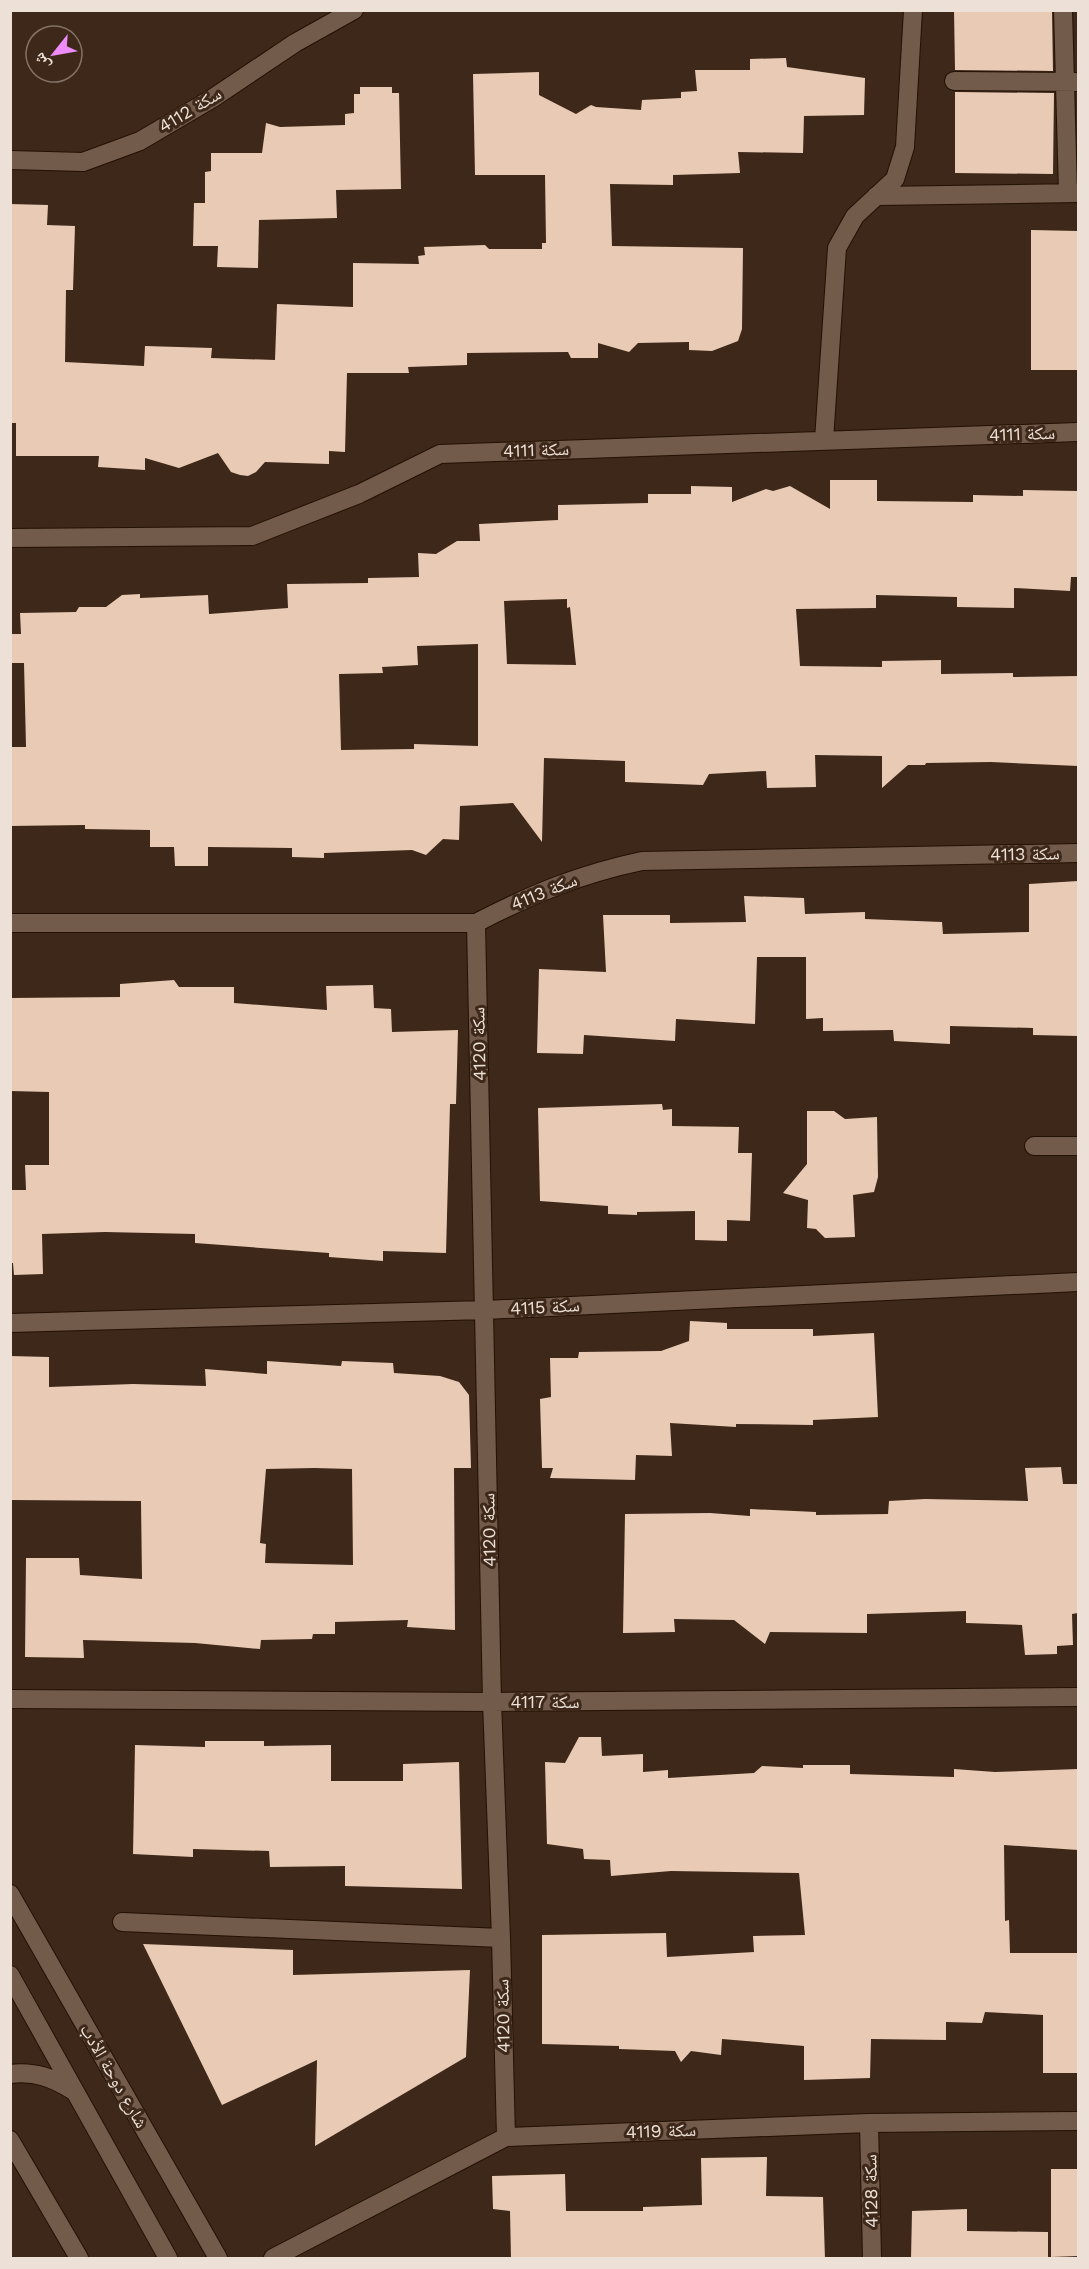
<svg xmlns="http://www.w3.org/2000/svg" width="1089" height="2269" font-family="'Work Sans','Noto Naskh Arabic',sans-serif">
  <style>
    .building { fill: #e9cab4; fill-rule: evenodd }
    .lines { fill: none; stroke-linecap: round; stroke-linejoin: round }
    .lane-casing { stroke: #231103; stroke-width: 20 }
    .street-casing { stroke: #231103; stroke-width: 20 }
    .secondary-casing { stroke: #231103; stroke-width: 20 }
    .lane { stroke: #735b4b; stroke-width: 18 }
    .street { stroke: #735b4b; stroke-width: 18 }
    .secondary { stroke: #735b4b; stroke-width: 18 }
    .labels { text-anchor: middle; stroke-width: 6; stroke-linejoin: round; paint-order: stroke }
    .street-label { font-size: 18px; fill: #ede0d6; stroke: #3d2819 }
  </style>
  <rect width="100%" height="100%" fill="#3d2819"/>
  <path class="building" d="M 954,10 L 1052,10 L 1053,71 L 955,70 Z
    M 786,58 L 787,67 L 865,78 L 864,115 L 804,116 L 803,153 L 738,152 L 740,173 L 673,175 L 673,185 L 610,184 L 612,246 L 743,248 L 742,329 L 738,341 L 712,351 L 689,350 L 689,342 L 638,343 L 629,352 L 598,343 L 598,358 L 571,358 L 568,352 L 467,353 L 467,365 L 408,367 L 409,373 L 347,373 L 345,452 L 329,451 L 329,464 L 265,462 L 256,472 L 248,476 L 240,475 L 231,472 L 218,453 L 179,468 L 145,458 L 145,470 L 98,467 L 99,456 L 16,456 L 16,423 L 10,423 L 10,204 L 48,205 L 47,225 L 75,226 L 73,290 L 66,290 L 65,362 L 144,366 L 145,346 L 212,348 L 211,358 L 275,360 L 277,304 L 353,307 L 353,263 L 419,264 L 418,256 L 425,255 L 424,247 L 485,245 L 489,249 L 542,249 L 542,243 L 546,243 L 545,175 L 475,175 L 473,74 L 539,72 L 539,95 L 576,114 L 591,105 L 596,107 L 641,110 L 642,100 L 681,98 L 681,92 L 697,91 L 695,70 L 750,70 L 750,59 Z
    M 360,87 L 392,87 L 392,93 L 399,93 L 401,189 L 336,190 L 337,218 L 259,220 L 258,268 L 217,267 L 218,246 L 193,246 L 194,203 L 205,203 L 205,172 L 211,171 L 211,153 L 262,153 L 266,123 L 280,127 L 345,125 L 345,114 L 354,113 L 354,94 L 360,94 Z
    M 955,92 L 1054,93 L 1053,174 L 955,173 Z
    M 1031,230 L 1078,231 L 1078,370 L 1031,370 Z
    M 830,480 L 877,480 L 877,501 L 973,502 L 973,495 L 1023,496 L 1023,490 L 1078,491 L 1078,577 L 1071,577 L 1070,591 L 1014,588 L 1014,608 L 957,607 L 957,597 L 876,595 L 876,608 L 796,609 L 800,666 L 882,667 L 882,661 L 941,660 L 941,674 L 1013,673 L 1013,677 L 1078,676 L 1078,766 L 991,762 L 926,763 L 925,765 L 908,765 L 882,788 L 882,756 L 815,755 L 816,787 L 767,788 L 766,771 L 709,774 L 703,785 L 625,782 L 625,761 L 544,758 L 542,842 L 513,803 L 460,806 L 459,840 L 443,839 L 426,855 L 412,850 L 324,853 L 324,858 L 292,857 L 292,848 L 208,847 L 208,866 L 175,866 L 174,847 L 150,847 L 150,830 L 85,829 L 85,825 L 10,826 L 10,747 L 26,747 L 24,663 L 10,663 L 10,634 L 21,634 L 20,613 L 76,612 L 79,607 L 106,607 L 122,595 L 140,594 L 140,598 L 208,595 L 209,614 L 288,608 L 287,584 L 368,583 L 368,578 L 419,577 L 418,553 L 436,554 L 457,541 L 480,541 L 479,524 L 558,520 L 558,505 L 648,503 L 648,494 L 691,494 L 691,486 L 732,487 L 732,502 L 766,489 L 773,491 L 790,486 L 830,509 ZM 567,599 L 567,608 L 570,607 L 576,665 L 507,664 L 504,601 ZM 478,644 L 478,746 L 414,744 L 414,749 L 341,750 L 339,674 L 383,673 L 382,667 L 418,665 L 417,646 Z
    M 1078,881 L 1078,1036 L 1033,1035 L 1033,1028 L 950,1026 L 950,1044 L 894,1041 L 893,1030 L 823,1031 L 823,1018 L 806,1019 L 806,957 L 757,957 L 755,1024 L 676,1019 L 675,1041 L 584,1035 L 583,1054 L 537,1053 L 539,969 L 606,972 L 603,915 L 670,915 L 670,923 L 746,922 L 744,896 L 804,898 L 805,914 L 865,912 L 865,919 L 942,922 L 943,934 L 1029,932 L 1029,884 Z
    M 174,980 L 179,987 L 234,987 L 234,1003 L 327,1010 L 326,986 L 373,985 L 374,1008 L 391,1009 L 392,1032 L 458,1030 L 456,1104 L 450,1104 L 446,1253 L 383,1251 L 383,1261 L 329,1257 L 329,1253 L 195,1243 L 195,1234 L 105,1232 L 42,1234 L 43,1274 L 14,1275 L 13,1263 L 10,1263 L 10,1190 L 26,1190 L 25,1165 L 49,1165 L 49,1092 L 10,1091 L 10,998 L 120,997 L 120,984 Z
    M 662,1104 L 663,1110 L 672,1109 L 672,1126 L 739,1127 L 738,1153 L 752,1153 L 750,1221 L 727,1220 L 727,1241 L 695,1240 L 695,1211 L 637,1212 L 637,1215 L 608,1214 L 608,1206 L 540,1201 L 538,1108 Z
    M 807,1111 L 834,1111 L 845,1119 L 877,1117 L 878,1177 L 874,1192 L 853,1195 L 855,1237 L 825,1238 L 816,1229 L 807,1228 L 808,1200 L 783,1193 L 807,1164 Z
    M 690,1321 L 727,1323 L 727,1329 L 813,1329 L 813,1336 L 874,1333 L 878,1417 L 813,1420 L 813,1425 L 736,1424 L 736,1427 L 670,1423 L 672,1456 L 636,1455 L 635,1480 L 550,1478 L 553,1468 L 542,1468 L 540,1399 L 551,1397 L 550,1358 L 578,1358 L 579,1352 L 661,1351 L 689,1341 Z
    M 10,1356 L 49,1357 L 49,1387 L 133,1384 L 206,1386 L 205,1369 L 267,1374 L 267,1361 L 341,1366 L 342,1361 L 393,1363 L 394,1373 L 440,1376 L 459,1382 L 469,1395 L 471,1468 L 454,1468 L 455,1630 L 407,1627 L 408,1620 L 335,1622 L 335,1634 L 313,1634 L 312,1639 L 261,1640 L 260,1649 L 195,1643 L 83,1640 L 84,1658 L 25,1657 L 26,1558 L 79,1558 L 80,1575 L 142,1579 L 141,1502 L 141,1501 L 10,1500 ZM 314,1468 L 352,1469 L 353,1565 L 265,1563 L 266,1544 L 260,1543 L 266,1469 Z
    M 1061,1467 L 1063,1484 L 1078,1484 L 1078,1613 L 1072,1614 L 1073,1645 L 1057,1646 L 1057,1654 L 1025,1655 L 1022,1625 L 966,1623 L 966,1611 L 867,1614 L 867,1633 L 770,1632 L 765,1644 L 734,1620 L 674,1619 L 675,1632 L 623,1633 L 625,1514 L 710,1513 L 750,1516 L 750,1509 L 816,1512 L 816,1515 L 888,1514 L 889,1501 L 925,1499 L 1028,1501 L 1025,1468 Z
    M 579,1737 L 601,1737 L 602,1756 L 643,1754 L 643,1772 L 668,1770 L 668,1778 L 754,1773 L 762,1766 L 803,1768 L 803,1765 L 850,1765 L 850,1774 L 954,1777 L 954,1769 L 995,1772 L 1078,1769 L 1078,1850 L 1004,1845 L 1005,1921 L 1009,1920 L 1010,1953 L 1078,1953 L 1078,2073 L 1043,2073 L 1043,2015 L 985,2012 L 982,2023 L 946,2022 L 946,2040 L 871,2039 L 870,2078 L 804,2080 L 804,2046 L 722,2039 L 721,2055 L 691,2051 L 681,2062 L 675,2051 L 619,2049 L 619,2046 L 542,2044 L 542,1935 L 666,1933 L 667,1957 L 754,1952 L 753,1936 L 805,1935 L 799,1873 L 671,1871 L 611,1876 L 610,1860 L 584,1859 L 583,1849 L 547,1844 L 545,1762 L 565,1763 Z
    M 205,1741 L 264,1741 L 264,1746 L 331,1745 L 331,1781 L 403,1781 L 403,1764 L 459,1762 L 462,1889 L 345,1886 L 345,1866 L 270,1867 L 269,1851 L 193,1849 L 193,1857 L 133,1854 L 135,1745 L 205,1747 Z
    M 143,1944 L 293,1950 L 293,1975 L 470,1970 L 466,2057 L 315,2146 L 317,2060 L 222,2105 Z
    M 767,2157 L 766,2196 L 823,2197 L 825,2259 L 511,2259 L 510,2211 L 493,2209 L 492,2176 L 565,2174 L 566,2211 L 643,2211 L 643,2207 L 702,2205 L 701,2158 Z
    M 1051,2169 L 1078,2169 L 1078,2256 L 1051,2257 Z
    M 967,2209 L 967,2231 L 1048,2232 L 1048,2259 L 911,2259 L 912,2211 Z"/>
  <g class="lines">
    <g class="lane-casing">
      <path id="lane" d="M 1034,1146 L 1078,1146
        M 10,2074 C 36,2071 53,2078 74,2091
        M 10,2140 L 79,2258"/>
    </g>
    <g class="street-casing">
      <path id="street" d="M 1063,10 L 1068,193
        M 954,81 L 1078,82
        M 10,160 L 83,162 L 140,141 L 213,98 L 295,43 L 354,10
        M 876,196 L 1078,193
        M 824,440 L 837,248 L 855,216 L 895,179 L 905,147 L 913,10
        M 10,538 L 252,536 L 359,494 L 440,454 L 1078,432
        M 10,923 L 476,923 C 532,894 580,874 642,861 L 1078,853
        M 476,923 L 492,1702 L 501,1938 L 506,2137
        M 10,1323 L 485,1310 L 1078,1282
        M 10,1699 L 492,1702 L 1078,1697
        M 122,1922 L 501,1938
        M 869,2123 L 872,2258
        M 273,2258 L 506,2137 L 869,2123 L 1078,2121"/>
    </g>
    <g class="secondary-casing">
      <path id="secondary" d="M 10,1894 L 218,2258
        M 10,1975 L 168,2258"/>
    </g>
    <use href="#lane" class="lane"/>
    <use href="#street" class="street"/>
    <use href="#secondary" class="secondary"/>
  </g>
  <g class="labels">
    <g class="street-label">
      <text transform="translate(190 110) rotate(-31)" y="6">سكة 4112</text>
      <text transform="translate(1022 434) rotate(-2)" y="6">سكة 4111</text>
      <text transform="translate(536 450) rotate(-2)" y="6">سكة 4111</text>
      <text transform="translate(1025 854) rotate(-1)" y="6">سكة 4113</text>
      <text transform="translate(544 892) rotate(-22)" y="6">سكة 4113</text>
      <text transform="translate(479 1044) rotate(-91)" y="6">سكة 4120</text>
      <text transform="translate(545 1307) rotate(-3)" y="6">سكة 4115</text>
      <text transform="translate(489 1530) rotate(-91)" y="6">سكة 4120</text>
      <text x="545" y="1708">سكة 4117</text>
      <text transform="translate(503 2016) rotate(-91)" y="6">سكة 4120</text>
      <text transform="translate(114 2076) rotate(60)" y="6">شارع دوحة الأدب</text>
      <text transform="translate(661 2131) rotate(-2)" y="6">سكة 4119</text>
      <text transform="translate(871 2191) rotate(-91)" y="6">سكة 4128</text>
    </g>
  </g>
  <rect width="1089" height="2269" fill="none" stroke="#ede0d6" stroke-width="24"/>
  <g transform="translate(54 54) rotate(239)"><circle r="28" fill="#3d2819" stroke="#837265" stroke-width="1.5"/>
  <path d="M0-4.5L10 22L0 15L-10 22Z" fill="#ed8cfa"/>
  <text y="-9" font-size="16" font-weight="bold" text-anchor="middle" fill="#ede0d6">ش</text>
  </g>
</svg>
